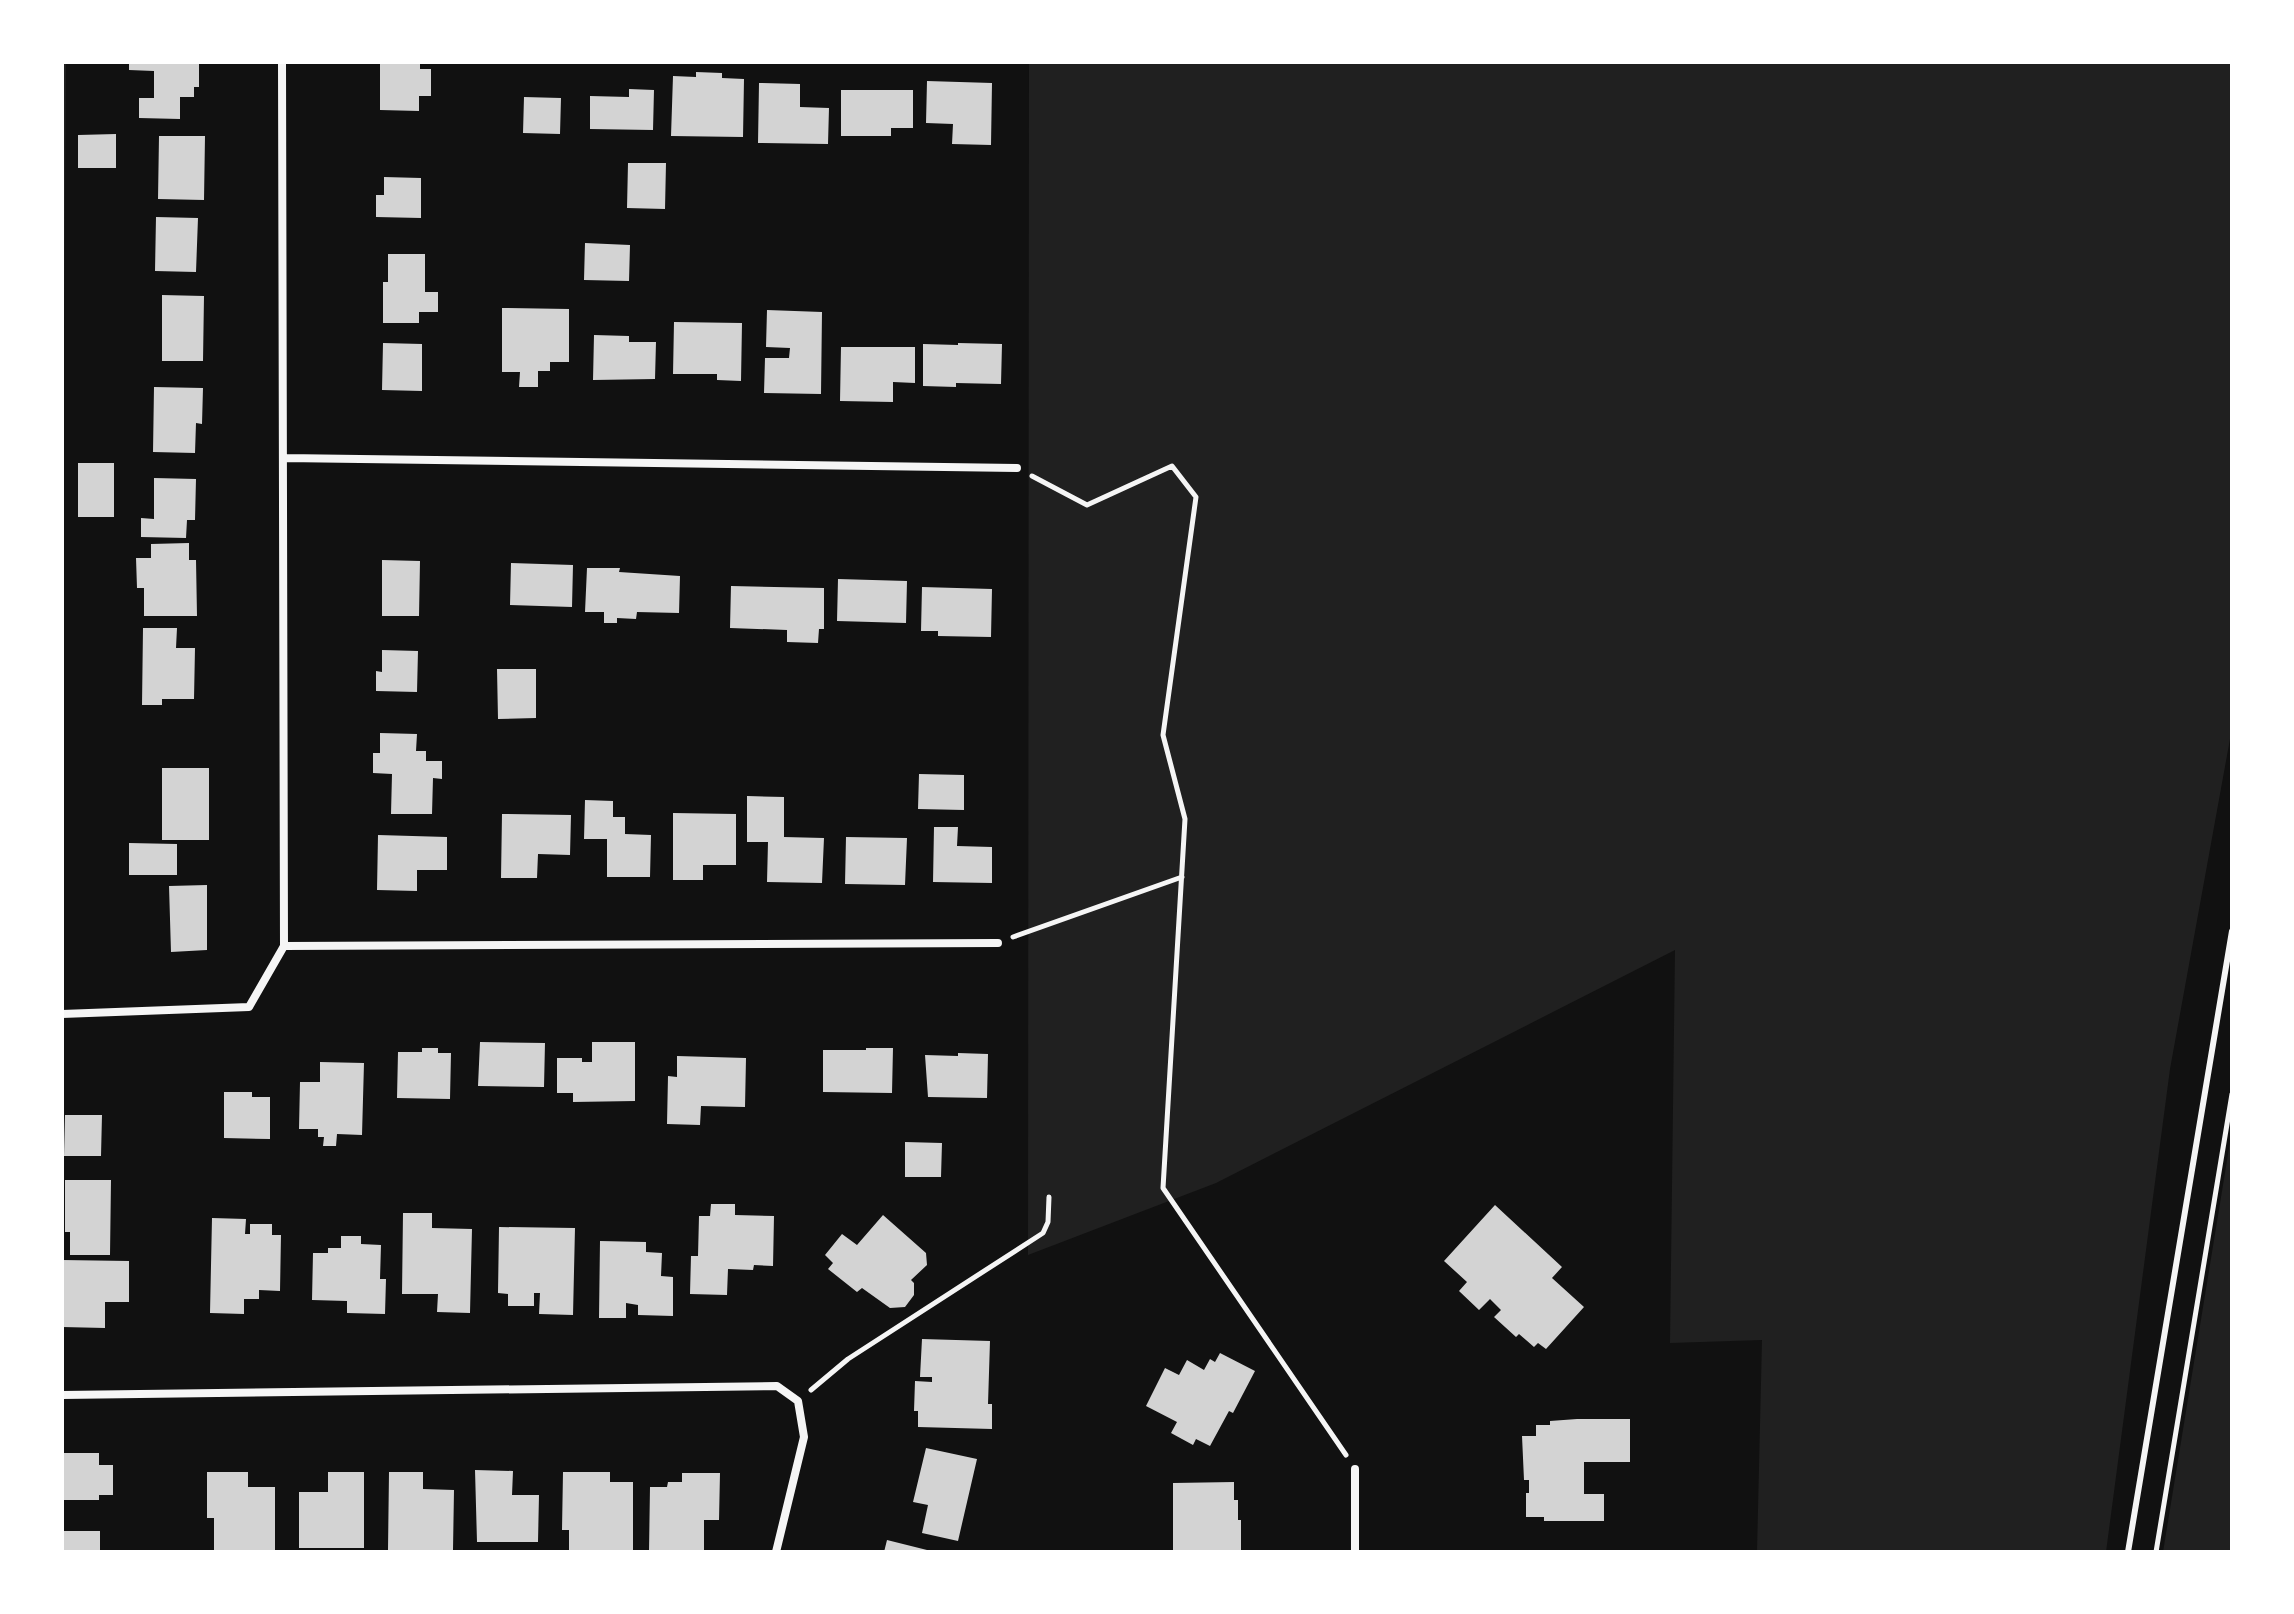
<svg xmlns="http://www.w3.org/2000/svg" width="2294" height="1614" font-family="Roboto,sans-serif">
  <style>
    .green { fill: #202020 }
    .building { fill: #d3d3d3 }
    .lines { fill: none; stroke-linecap: round; stroke-linejoin: round }
    .path { stroke: #f5f5f5; stroke-width: 5 }
    .service { stroke: #f5f5f5; stroke-width: 6 }
    .minor { stroke: #f5f5f5; stroke-width: 8 }
  </style>
  <rect width="100%" height="100%" fill="#111"/>
  <path class="green" d="M 62,62 L 66,62 L 62,597 Z
    M 1029,62 L 2232,62 L 2232,728 L 2170,1069 L 2106,1552 L 1757,1552 L 1762,1340 L 1670,1343 L 1675,950 L 1216,1183 L 1028,1255 Z
    M 2232,1130 L 2232,1552 L 2163,1552 Z"/>
  <path class="building" d="M 129,62 L 199,62 L 199,87 L 194,87 L 194,97 L 180,97 L 180,119 L 139,118 L 139,98 L 154,98 L 154,71 L 129,70 Z
    M 380,62 L 420,62 L 420,69 L 431,69 L 431,96 L 419,96 L 419,111 L 380,110 Z
    M 696,72 L 722,73 L 722,78 L 744,79 L 743,137 L 671,136 L 673,76 L 696,77 Z
    M 927,81 L 992,83 L 991,145 L 952,144 L 953,124 L 926,123 Z
    M 759,83 L 800,84 L 800,107 L 829,108 L 828,144 L 758,143 Z
    M 629,89 L 654,90 L 653,130 L 590,129 L 590,96 L 629,97 Z
    M 841,90 L 913,90 L 913,128 L 891,128 L 891,136 L 841,136 Z
    M 524,97 L 561,98 L 560,134 L 523,133 Z
    M 116,134 L 116,168 L 78,168 L 78,135 Z
    M 159,136 L 205,136 L 204,200 L 158,199 Z
    M 628,163 L 666,163 L 665,209 L 627,208 Z
    M 384,177 L 421,178 L 421,218 L 376,217 L 376,195 L 384,195 Z
    M 156,217 L 198,218 L 196,272 L 155,271 Z
    M 585,243 L 630,245 L 629,281 L 584,280 Z
    M 388,254 L 425,254 L 425,292 L 438,292 L 438,312 L 419,312 L 419,323 L 383,323 L 383,282 L 388,282 Z
    M 162,295 L 204,296 L 203,361 L 162,361 Z
    M 502,308 L 569,309 L 569,362 L 550,362 L 550,371 L 538,371 L 538,387 L 519,387 L 520,372 L 502,372 Z
    M 767,310 L 822,312 L 821,394 L 764,393 L 765,358 L 789,358 L 790,348 L 766,347 Z
    M 674,322 L 742,323 L 741,381 L 717,380 L 717,374 L 673,374 Z
    M 594,335 L 629,336 L 629,342 L 656,342 L 655,379 L 593,380 Z
    M 383,343 L 422,344 L 422,391 L 382,390 Z
    M 958,343 L 1002,344 L 1001,384 L 956,383 L 956,387 L 923,386 L 923,344 L 958,345 Z
    M 841,347 L 915,347 L 915,383 L 893,382 L 893,402 L 840,401 Z
    M 154,387 L 203,388 L 202,424 L 196,423 L 195,453 L 153,452 Z
    M 78,463 L 114,463 L 114,517 L 78,517 Z
    M 154,478 L 196,479 L 195,520 L 187,520 L 186,538 L 141,537 L 141,518 L 154,519 Z
    M 189,543 L 189,560 L 196,560 L 197,616 L 144,616 L 144,588 L 137,588 L 136,558 L 151,558 L 151,544 Z
    M 382,560 L 420,561 L 419,616 L 382,616 Z
    M 511,563 L 573,565 L 572,607 L 510,605 Z
    M 587,568 L 620,568 L 619,572 L 680,576 L 679,613 L 637,612 L 636,619 L 617,618 L 617,623 L 604,623 L 604,612 L 585,612 Z
    M 838,579 L 907,581 L 906,623 L 837,621 Z
    M 731,586 L 824,588 L 824,629 L 819,629 L 818,643 L 787,642 L 787,630 L 730,628 Z
    M 922,587 L 992,589 L 991,637 L 938,636 L 938,631 L 921,631 Z
    M 143,628 L 177,628 L 176,648 L 195,648 L 194,699 L 162,699 L 162,705 L 142,705 Z
    M 382,650 L 418,651 L 417,692 L 376,691 L 376,671 L 382,672 Z
    M 497,669 L 536,669 L 536,718 L 498,719 Z
    M 380,733 L 417,734 L 416,751 L 426,751 L 426,761 L 442,761 L 442,779 L 433,778 L 432,814 L 391,814 L 392,774 L 373,773 L 373,753 L 380,753 Z
    M 162,768 L 209,768 L 209,840 L 162,840 Z
    M 919,774 L 964,775 L 964,810 L 918,809 Z
    M 747,796 L 784,797 L 784,837 L 824,838 L 822,883 L 767,882 L 768,842 L 747,842 Z
    M 585,800 L 613,801 L 613,817 L 625,817 L 625,834 L 651,835 L 650,877 L 607,877 L 607,839 L 584,839 Z
    M 673,813 L 736,814 L 736,865 L 703,865 L 703,880 L 673,880 Z
    M 502,814 L 571,815 L 570,855 L 538,854 L 537,878 L 501,878 Z
    M 934,827 L 958,827 L 957,846 L 992,847 L 992,883 L 933,882 Z
    M 378,835 L 447,837 L 447,870 L 417,870 L 417,891 L 377,890 Z
    M 846,837 L 907,838 L 905,885 L 845,884 Z
    M 129,843 L 177,844 L 177,875 L 129,875 Z
    M 207,885 L 207,950 L 171,952 L 169,886 Z
    M 480,1042 L 545,1043 L 544,1087 L 478,1086 Z
    M 592,1042 L 635,1042 L 635,1101 L 573,1102 L 573,1093 L 557,1093 L 557,1058 L 582,1058 L 582,1062 L 592,1062 Z
    M 422,1048 L 438,1048 L 438,1053 L 451,1053 L 450,1099 L 397,1098 L 398,1052 L 422,1052 Z
    M 866,1048 L 893,1048 L 892,1093 L 823,1092 L 823,1050 L 866,1050 Z
    M 958,1053 L 988,1054 L 987,1098 L 928,1097 L 925,1055 L 958,1056 Z
    M 677,1056 L 746,1058 L 745,1107 L 701,1106 L 700,1125 L 667,1124 L 668,1076 L 677,1077 Z
    M 320,1062 L 364,1063 L 362,1135 L 337,1134 L 336,1146 L 323,1146 L 324,1137 L 318,1137 L 318,1129 L 299,1129 L 300,1082 L 320,1082 Z
    M 224,1092 L 252,1092 L 252,1097 L 270,1097 L 270,1139 L 224,1138 Z
    M 65,1115 L 102,1115 L 101,1156 L 64,1156 Z
    M 905,1142 L 942,1143 L 941,1177 L 905,1177 Z
    M 65,1180 L 111,1180 L 110,1255 L 70,1255 L 70,1232 L 65,1232 Z
    M 711,1204 L 735,1204 L 735,1215 L 774,1216 L 773,1266 L 754,1265 L 753,1270 L 728,1269 L 727,1295 L 690,1294 L 691,1256 L 698,1256 L 699,1216 L 710,1216 Z
    M 1495,1205 L 1562,1267 L 1552,1278 L 1584,1307 L 1546,1349 L 1538,1343 L 1534,1347 L 1519,1334 L 1516,1337 L 1494,1317 L 1501,1310 L 1490,1299 L 1479,1310 L 1459,1291 L 1467,1282 L 1444,1261 Z
    M 403,1213 L 432,1213 L 432,1228 L 472,1229 L 470,1313 L 437,1312 L 438,1294 L 402,1294 Z
    M 883,1215 L 926,1253 L 927,1265 L 911,1280 L 914,1283 L 914,1295 L 905,1307 L 890,1308 L 862,1288 L 857,1292 L 828,1269 L 833,1263 L 825,1255 L 842,1234 L 857,1245 Z
    M 212,1218 L 246,1219 L 245,1234 L 250,1234 L 250,1224 L 272,1224 L 272,1235 L 281,1235 L 280,1291 L 259,1290 L 259,1299 L 244,1299 L 244,1314 L 210,1313 Z
    M 499,1227 L 575,1228 L 573,1315 L 539,1314 L 540,1293 L 534,1293 L 534,1306 L 508,1306 L 508,1294 L 498,1293 Z
    M 341,1236 L 361,1236 L 361,1244 L 381,1245 L 380,1279 L 386,1279 L 385,1314 L 347,1313 L 347,1301 L 312,1300 L 313,1253 L 328,1253 L 328,1248 L 341,1248 Z
    M 600,1241 L 646,1242 L 646,1252 L 662,1253 L 661,1276 L 673,1277 L 673,1316 L 638,1315 L 638,1305 L 626,1303 L 626,1318 L 599,1318 Z
    M 62,1260 L 129,1261 L 129,1302 L 105,1302 L 105,1328 L 62,1327 Z
    M 922,1339 L 990,1341 L 988,1404 L 992,1404 L 992,1429 L 918,1427 L 918,1411 L 914,1411 L 915,1381 L 932,1382 L 932,1377 L 920,1377 Z
    M 1220,1353 L 1255,1371 L 1233,1413 L 1229,1411 L 1210,1446 L 1196,1439 L 1193,1445 L 1171,1433 L 1177,1422 L 1146,1406 L 1165,1368 L 1179,1375 L 1187,1360 L 1204,1370 L 1210,1359 L 1215,1362 Z
    M 1577,1419 L 1630,1419 L 1630,1462 L 1584,1462 L 1584,1494 L 1604,1494 L 1604,1521 L 1544,1521 L 1544,1517 L 1526,1517 L 1526,1493 L 1529,1493 L 1529,1480 L 1524,1480 L 1522,1436 L 1536,1436 L 1536,1425 L 1550,1425 L 1550,1421 Z
    M 926,1448 L 977,1459 L 958,1541 L 922,1533 L 928,1505 L 913,1502 Z
    M 63,1453 L 99,1453 L 99,1465 L 113,1465 L 113,1495 L 99,1495 L 99,1500 L 63,1500 Z
    M 475,1470 L 513,1471 L 512,1495 L 539,1495 L 538,1542 L 477,1542 Z
    M 207,1472 L 248,1472 L 248,1487 L 275,1487 L 275,1552 L 214,1552 L 214,1518 L 207,1518 Z
    M 328,1472 L 364,1472 L 364,1548 L 299,1548 L 299,1492 L 328,1492 Z
    M 389,1472 L 423,1472 L 423,1489 L 454,1490 L 453,1550 L 388,1550 Z
    M 563,1472 L 610,1472 L 610,1482 L 633,1482 L 633,1552 L 569,1552 L 569,1530 L 562,1530 Z
    M 682,1473 L 720,1473 L 719,1520 L 704,1520 L 704,1552 L 649,1552 L 650,1487 L 667,1487 L 668,1482 L 682,1482 Z
    M 1234,1482 L 1234,1500 L 1238,1500 L 1238,1520 L 1241,1520 L 1241,1552 L 1173,1552 L 1173,1483 Z
    M 64,1531 L 100,1531 L 100,1552 L 64,1552 Z
    M 887,1540 L 931,1551 L 931,1552 L 884,1552 Z"/>
  <g class="lines">
    <path class="path" d="M 1032,476 L 1087,505 L 1172,466 L 1196,497 L 1163,735 L 1185,819 L 1163,1188 L 1346,1455
      M 1013,937 L 1182,877
      M 811,1390 L 848,1359 L 1043,1233 L 1048,1222 L 1049,1197
      M 2156,1552 L 2232,1094"/>
    <path class="service" d="M 2128,1552 L 2232,931"/>
    <path class="minor" d="M 285,458 L 1017,468
      M 284,946 L 998,943
      M 62,1014 L 249,1007 L 284,946 L 282,62
      M 62,1395 L 777,1386 L 798,1401 L 804,1437 L 776,1552
      M 1355,1552 L 1355,1469"/>
  </g>
  <rect width="2294" height="1614" fill="none" stroke="#ffffff" stroke-width="128"/>
</svg>
